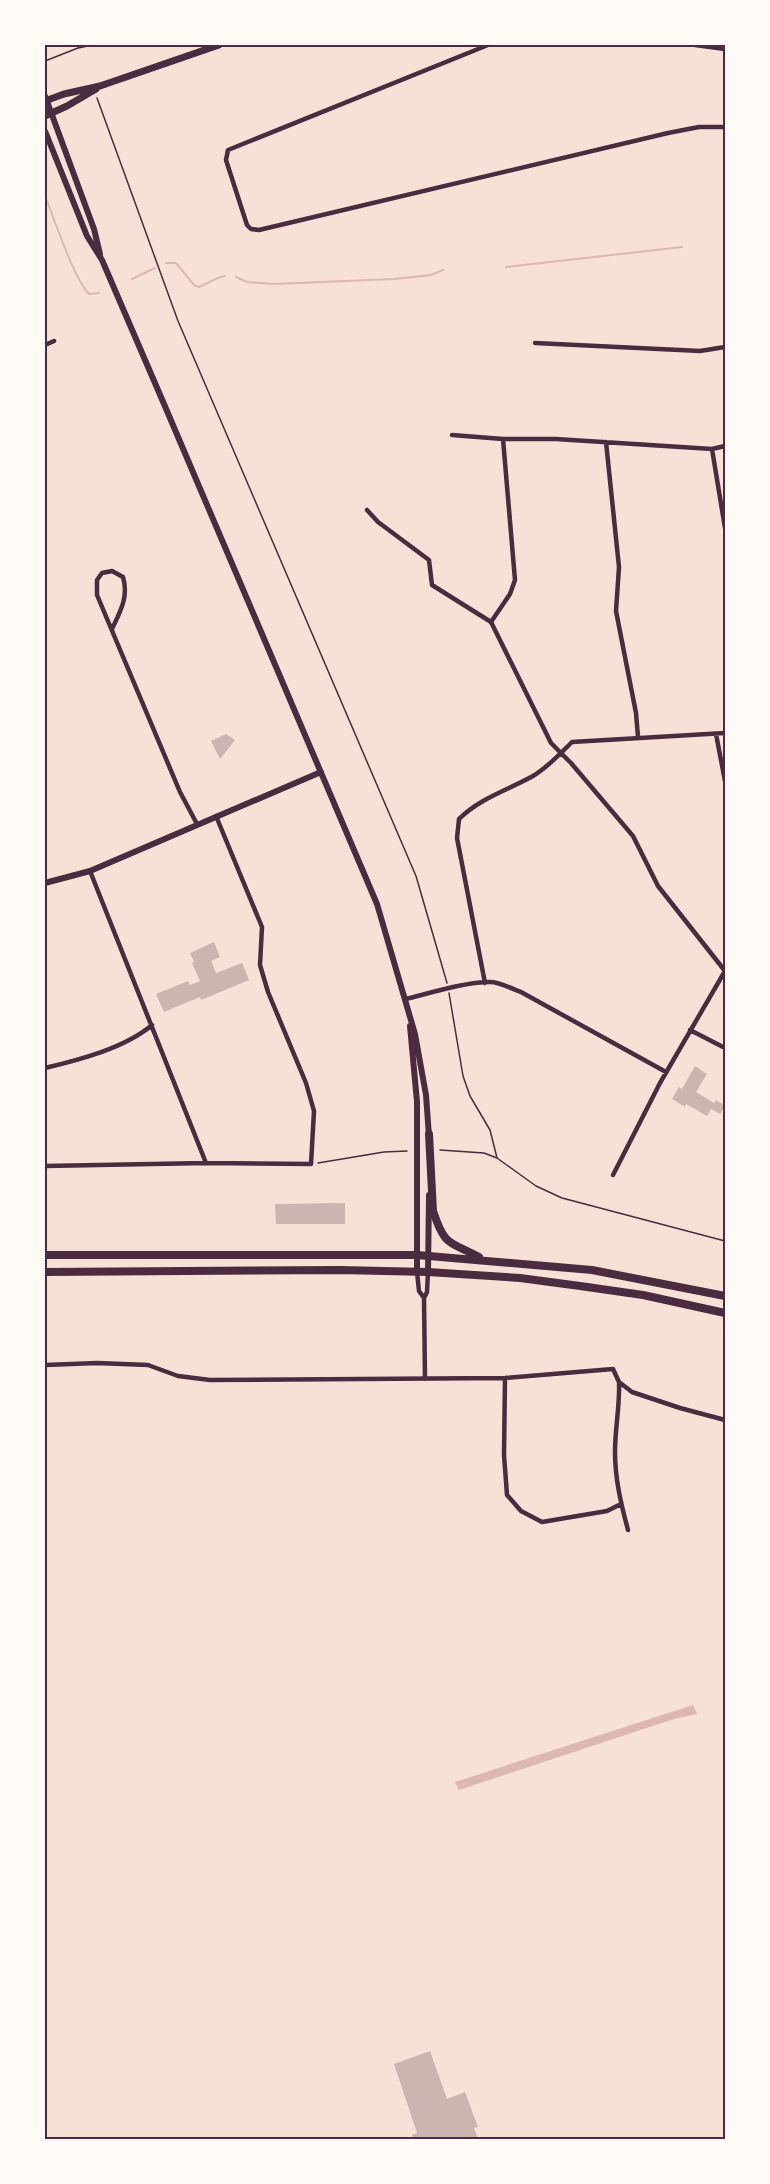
<svg xmlns="http://www.w3.org/2000/svg" width="770" height="2184" font-family="'DejaVu Sans',sans-serif">
  <style>
    .water { fill: #dcb8b0 }
    .lines { fill: none; stroke-linecap: round; stroke-linejoin: round }
    .stream { stroke: #dcb8b0; stroke-width: 2 }
    .building { fill: #ccb4b1 }
    .path { stroke: #4a2c40; stroke-width: 1.5 }
    .minor { stroke: #4a2c40; stroke-width: 4.5 }
    .tertiary { stroke: #4a2c40; stroke-width: 6 }
    .secondary { stroke: #4a2c40; stroke-width: 7 }
    .trunk { stroke: #4a2c40; stroke-width: 8 }
    .neatline { fill: none; stroke: #4a2c40; stroke-width: 2 }
  </style>
  <rect width="100%" height="100%" fill="#f7e1d7"/>
  <path class="water" d="M 693,1705 L 697,1714 L 674,1719 L 459,1790 L 455,1782 Z"/>
  <g class="lines">
    <path class="stream" d="M 45,196 C 55,220 73,277 89,294 L 99,293
      M 166,263 L 176,263 L 194,285 L 199,287 C 208,284 216,277 225,276
      M 506,267 L 682,247
      M 236,277 L 247,282 L 274,284 L 394,279 L 431,275 L 443,270
      M 132,279 L 155,268"/>
  </g>
  <path class="building" d="M 226,734 L 235,740 L 220,759 L 211,741 Z
    M 214,942 L 220,957 L 211,961 L 216,973 L 242,963 L 249,980 L 201,1000 L 200,997 L 164,1012 L 156,994 L 188,981 L 190,985 L 200,981 L 192,963 L 194,962 L 190,953 Z
    M 695,1066 L 707,1074 L 696,1092 L 714,1103 L 716,1100 L 725,1106 L 720,1114 L 711,1109 L 707,1116 L 686,1104 L 685,1107 L 672,1099 L 679,1087 L 682,1089 Z
    M 345,1203 L 345,1224 L 276,1224 L 275,1204 Z
    M 430,2051 L 447,2099 L 465,2092 L 478,2127 L 474,2128 L 478,2139 L 430,2139 L 430,2137 L 413,2139 L 412,2135 L 417,2133 L 394,2064 Z"/>
  <g class="lines">
    <path class="path" d="M 45,61 L 78,48 L 93,45
      M 97,98 L 178,321 L 416,876 L 447,983
      M 449,993 L 463,1076 L 470,1096 L 490,1130 L 497,1158
      M 440,1150 L 484,1153 L 497,1158 L 536,1186 L 562,1198 L 725,1241
      M 318,1163 L 384,1152 L 407,1151"/>
    <path class="minor" d="M 488,45 L 228,150 L 226,160 L 247,225 L 251,229 L 259,230 L 668,133 L 699,127 L 725,127
      M 695,45 L 725,49
      M 535,343 L 700,351 L 725,347
      M 45,345 L 54,341
      M 452,435 L 503,439 L 556,439 L 712,449 L 725,446
      M 606,442 L 619,567 L 616,611 L 636,713 L 638,737
      M 712,449 L 725,528
      M 367,510 L 378,522 L 429,560 L 432,585 L 491,622 L 551,743 L 571,763 L 633,836 L 658,886 L 725,971
      M 491,622 L 510,594 L 515,580 L 503,439
      M 112,629 C 120,612 129,597 123,577 L 112,571 L 102,573 L 97,580 L 97,595 L 180,792 L 197,824
      M 716,734 L 725,781
      M 90,871 L 206,1163
      M 485,983 L 457,838 L 459,819 C 480,798 508,790 533,776 C 548,767 560,754 572,742 L 725,733
      M 406,999 C 430,993 465,982 490,982 C 500,982 512,989 521,992 L 666,1072
      M 690,1030 L 725,1048
      M 45,1068 C 79,1060 125,1048 152,1025
      M 45,1166 L 206,1163 L 311,1164 L 314,1111 L 306,1083 L 268,992 L 260,965 L 262,927 L 216,816
      M 613,1175 L 660,1083 L 725,971
      M 417,1272 L 419,1291 L 424,1298
      M 45,1365 L 97,1363 L 148,1365 L 178,1376 L 210,1380 L 505,1378 L 613,1369 L 619,1382 L 632,1392 L 680,1408 L 725,1420
      M 505,1378 L 504,1455 L 507,1495 L 521,1511 L 542,1522 L 607,1511 L 621,1504
      M 425,1379 L 424,1298 L 427,1292 L 428,1272
      M 619,1382 C 620,1405 615,1428 615,1452 C 615,1479 621,1504 628,1530"/>
    <path class="tertiary" d="M 45,96 L 94,229 L 100,254
      M 45,131 L 87,236 L 102,260 L 164,404 L 377,904 L 415,1034 L 426,1095 L 429,1136
      M 45,883 L 90,871 L 321,772
      M 410,1026 L 417,1102 L 417,1271
      M 428,1272 L 429,1195"/>
    <path class="secondary" d="M 45,101 L 64,94 L 100,86 L 219,45
      M 45,116 L 67,106 L 96,89"/>
    <path class="trunk" d="M 429,1134 L 433,1211 C 445,1247 449,1241 479,1257
      M 45,1255 L 417,1255 L 592,1270 L 725,1296
      M 45,1272 L 340,1270 L 428,1272 L 520,1278 L 580,1286 L 643,1295 L 725,1313"/>
  </g>
  <rect width="770" height="2184" fill="none" stroke="#fffaf5" stroke-width="93"/>
  <rect x="46" y="46" width="678" height="2092" class="neatline"/>
</svg>
